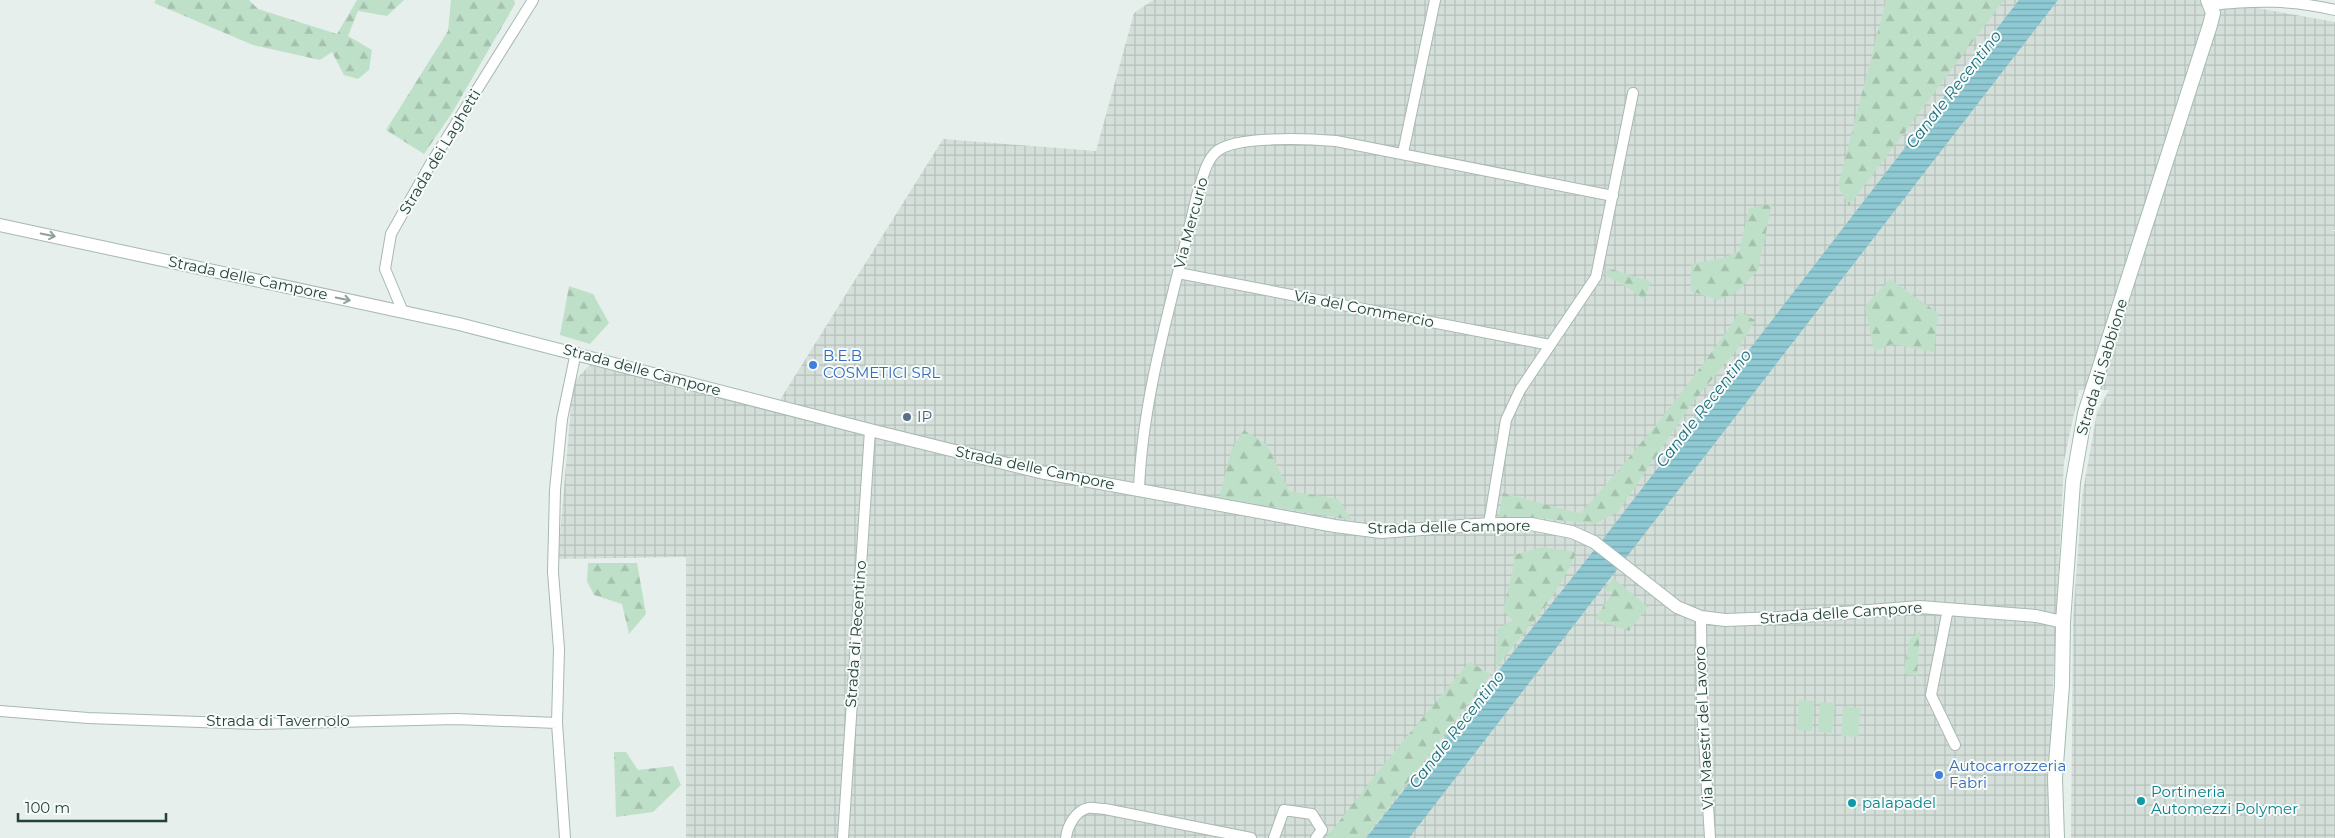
<svg xmlns="http://www.w3.org/2000/svg" width="2335" height="838" font-family="Montserrat,sans-serif">
  <style>
    .industrial { fill: url(#industrial-grid) }
    .green { fill: #bfe0c8 }
    .forest { fill: url(#forest-firs) }
    .water { fill: url(#water-rules) }
    .lines { fill: none; stroke-linecap: round; stroke-linejoin: round }
    .minor-casing { stroke: #a8b8b2; stroke-width: 12 }
    .tertiary-casing { stroke: #a8b8b2; stroke-width: 14 }
    .secondary-casing { stroke: #a4bbb3; stroke-width: 16 }
    .minor { stroke: #fff; stroke-width: 10 }
    .tertiary { stroke: #fff; stroke-width: 12 }
    .secondary { stroke: #fff; stroke-width: 14 }
    .oneway { stroke: #92a09c }
    .shop-dot { fill: #3f7fe0; stroke: #f7fbf9; stroke-width: 2 }
    .service-dot { fill: #5c6f8a; stroke: #f7fbf9; stroke-width: 2 }
    .culture-dot { fill: #0f9aa8; stroke: #f7fbf9; stroke-width: 2 }
    .labels { text-anchor: middle; stroke-width: 4; stroke-linejoin: round; paint-order: stroke }
    .street-label { font-size: 15px; fill: #24423a; stroke: #f7fbf9 }
    .shop-label { font-size: 15px; fill: #366cbe; stroke: #f7fbf9; text-anchor: start }
    .service-label { font-size: 15px; fill: #4e5e75; stroke: #f7fbf9; text-anchor: start }
    .culture-label { font-size: 15px; fill: #0d838f; stroke: #f7fbf9; text-anchor: start }
    .water-label { font-size: 16px; font-style: italic; fill: #1c6f80; stroke: #f7fbf9 }
  </style>
  <defs>
    <pattern id="industrial-grid" width="8" height="8" patternUnits="userSpaceOnUse" patternTransform="scale(1.25)"><rect width="8" height="8" fill="#d4dfda"/><path d="M0 4h8M4 0v8" fill="none" stroke="#b6c1bc"/></pattern>
    <pattern id="forest-firs" width="22" height="20" patternUnits="userSpaceOnUse" patternTransform="scale(1.25)"><rect width="22" height="20" fill="#bfe0c8"/><path d="M5 1l3.5 6h-7zM16 11l3.5 6h-7z" fill="#a4c1ad"/></pattern>
    <pattern id="water-rules" width="6" height="5" patternUnits="userSpaceOnUse" patternTransform="scale(1.25)"><rect width="6" height="5" fill="#8ec9d4"/><path d="M0 2.5h6" fill="none" stroke="#74a5ad"/></pattern>
  </defs>
  <rect width="100%" height="100%" fill="#e6efeb"/>
  <path class="industrial" d="M 1153,0 L 2213,0 L 2335,22 L 2335,230 L 2331,230 L 2335,231 L 2335,838 L 2071,838 L 2073,618 L 2082,497 L 2097,412 L 2109,390 L 2079,390 L 2064,461 L 2049,770 L 2051,838 L 686,838 L 686,557 L 558,559 L 573,382 L 591,364 L 778,403 L 943,139 L 1096,151 L 1134,13 Z"/>
  <path class="green" d="M 1799,700 L 1814,701 L 1812,731 L 1797,730 Z
    M 1820,702 L 1835,703 L 1832,733 L 1818,732 Z
    M 1843,707 L 1861,708 L 1858,737 L 1841,736 Z"/>
  <path class="forest" d="M 156,0 L 249,0 L 258,9 L 337,34 L 357,0 L 404,0 L 387,16 L 358,11 L 348,36 L 372,50 L 369,70 L 358,79 L 344,75 L 332,52 L 320,60 L 253,45 L 154,3 Z
    M 451,0 L 514,0 L 515,4 L 452,113 L 424,154 L 386,130 L 448,31 Z
    M 1886,0 L 2004,0 L 1849,206 L 1838,186 Z
    M 1772,204 L 1758,270 L 1737,292 L 1718,300 L 1691,291 L 1691,264 L 1724,258 L 1739,251 L 1749,208 Z
    M 1608,268 L 1651,282 L 1644,300 L 1630,289 L 1605,275 Z
    M 1890,279 L 1938,313 L 1934,352 L 1891,344 L 1874,352 L 1865,306 Z
    M 569,286 L 593,294 L 609,323 L 590,344 L 560,335 Z
    M 1740,312 L 1755,320 L 1740,346 L 1693,402 L 1618,512 L 1594,524 L 1540,518 L 1498,520 L 1503,493 C 1529,499 1554,508 1581,513 C 1638,449 1692,382 1740,312 Z
    M 1244,430 L 1267,445 L 1289,491 L 1338,499 L 1352,520 L 1219,498 L 1232,448 Z
    M 1542,547 L 1576,552 C 1561,594 1523,632 1496,668 L 1497,629 L 1513,620 L 1503,611 L 1513,568 L 1514,555 Z
    M 588,563 L 637,563 L 646,614 L 629,634 L 622,604 L 594,595 L 587,581 Z
    M 1613,578 L 1648,607 L 1629,631 L 1595,619 L 1613,592 L 1604,591 Z
    M 1920,631 L 1917,676 L 1903,673 L 1910,639 Z
    M 1469,662 L 1491,674 L 1365,838 L 1326,838 L 1384,764 Z
    M 614,752 L 626,752 L 638,770 L 673,766 L 681,785 L 653,812 L 616,817 Z"/>
  <path class="water" d="M 2019,0 L 2058,0 L 1409,838 L 1366,838 L 1610,530 Z"/>
  <g class="lines">
    <g class="minor-casing">
      <path id="minor" d="M 2211,5 C 2257,0 2291,0 2335,10
        M 1403,153 L 1435,0
        M 1178,273 L 1550,345
        M 403,312 L 385,269 L 391,234 L 430,165 L 533,0
        M 1139,489 C 1143,389 1175,292 1197,195 C 1202,181 1205,162 1216,152 C 1234,135 1311,139 1336,141 L 1613,196
        M 1489,524 L 1506,420 L 1520,390 L 1596,277 L 1633,93
        M 1948,609 L 1931,695 L 1955,745
        M 1701,617 L 1702,707 L 1710,838
        M 0,711 L 88,718 L 257,724 L 456,719 L 557,723
        M 565,838 L 557,723 L 559,649 L 553,572 L 555,490 L 562,419 L 576,352
        M 843,838 L 870,430
        M 1066,838 C 1067,827 1075,811 1088,808 C 1092,807 1100,809 1105,809 L 1251,838
        M 1274,838 L 1284,810 L 1312,814 L 1322,830 L 1316,838"/>
    </g>
    <g class="tertiary-casing">
      <path id="tertiary" d="M 0,225 L 459,324 L 870,430 L 1040,472 L 1335,526 L 1381,532 L 1489,524 L 1531,524 L 1572,532 L 1594,542 L 1677,607 L 1701,617 L 1725,620 L 1778,618 L 1920,607 L 2036,616 L 2063,622"/>
    </g>
    <g class="secondary-casing">
      <path id="secondary" d="M 2057,838 L 2055,778 L 2062,685 L 2063,622 L 2073,482 L 2085,413 L 2210,25 L 2213,13 L 2208,0"/>
    </g>
    <use href="#minor" class="minor"/>
    <use href="#tertiary" class="tertiary"/>
    <use href="#secondary" class="secondary"/>
  </g>
  <defs><path id="oneway-shaft" d="M-6 0H5M1.5-3L5.5 0L1.5 3" fill="none" stroke-width="1.6" stroke-linecap="round" stroke-linejoin="round" transform="scale(1.25)"/></defs>
  <g class="oneway">
    <use href="#oneway-shaft" transform="translate(48 235) rotate(12)"/>
    <use href="#oneway-shaft" transform="translate(343 299) rotate(12)"/>
  </g>
  <g class="shop-dot">
    <circle cx="813" cy="365" r="5"/>
    <circle cx="1939" cy="775" r="5"/>
  </g>
  <circle class="service-dot" cx="907" cy="417" r="5"/>
  <g class="culture-dot">
    <circle cx="2141" cy="801" r="5"/>
    <circle cx="1852" cy="803" r="5"/>
  </g>
  <g class="labels">
    <g class="street-label">
      <text transform="translate(440 152) rotate(-59)" y="5">Strada dei Laghetti</text>
      <text transform="translate(1191 223) rotate(-75)" y="5">Via Mercurio</text>
      <text transform="translate(248 278) rotate(12)" y="5">Strada delle Campore</text>
      <text transform="translate(1364 309) rotate(11)" y="5">Via del Commercio</text>
      <text transform="translate(2102 367) rotate(-73)" y="5">Strada di Sabbione</text>
      <text transform="translate(642 370) rotate(15)" y="5">Strada delle Campore</text>
      <text transform="translate(1035 468) rotate(12)" y="5">Strada delle Campore</text>
      <text transform="translate(1449 527) rotate(-1)" y="5">Strada delle Campore</text>
      <text transform="translate(1841 613) rotate(-4)" y="5">Strada delle Campore</text>
      <text transform="translate(856 634) rotate(-86)" y="5">Strada di Recentino</text>
      <text x="278" y="726">Strada di Tavernolo</text>
      <text transform="translate(1704 728) rotate(-93)" y="5">Via Maestri del Lavoro</text>
    </g>
    <g class="shop-label">
      <text x="823" y="361">B.E.B<tspan x="823" dy="17">COSMETICI SRL</tspan></text>
      <text x="1949" y="771">Autocarrozzeria<tspan x="1949" dy="17">Fabri</tspan></text>
    </g>
    <g class="service-label">
      <text x="917" y="422">IP</text>
    </g>
    <g class="culture-label">
      <text x="2151" y="797">Portineria<tspan x="2151" dy="17">Automezzi Polymer</tspan></text>
      <text x="1862" y="808">palapadel</text>
    </g>
    <g class="water-label">
      <text transform="translate(1953 89) rotate(-52)" y="6">Canale Recentino</text>
      <text transform="translate(1703 408) rotate(-52)" y="6">Canale Recentino</text>
      <text transform="translate(1456 729) rotate(-52)" y="6">Canale Recentino</text>
    </g>
  </g>
  <path d="M18 813v8h148v-8" fill="none" stroke="#24423a" stroke-width="2.5"/>
  <text x="25" y="813" font-size="15" fill="#24423a" stroke="#f7fbf9" stroke-width="4" paint-order="stroke">100 m</text>
</svg>
